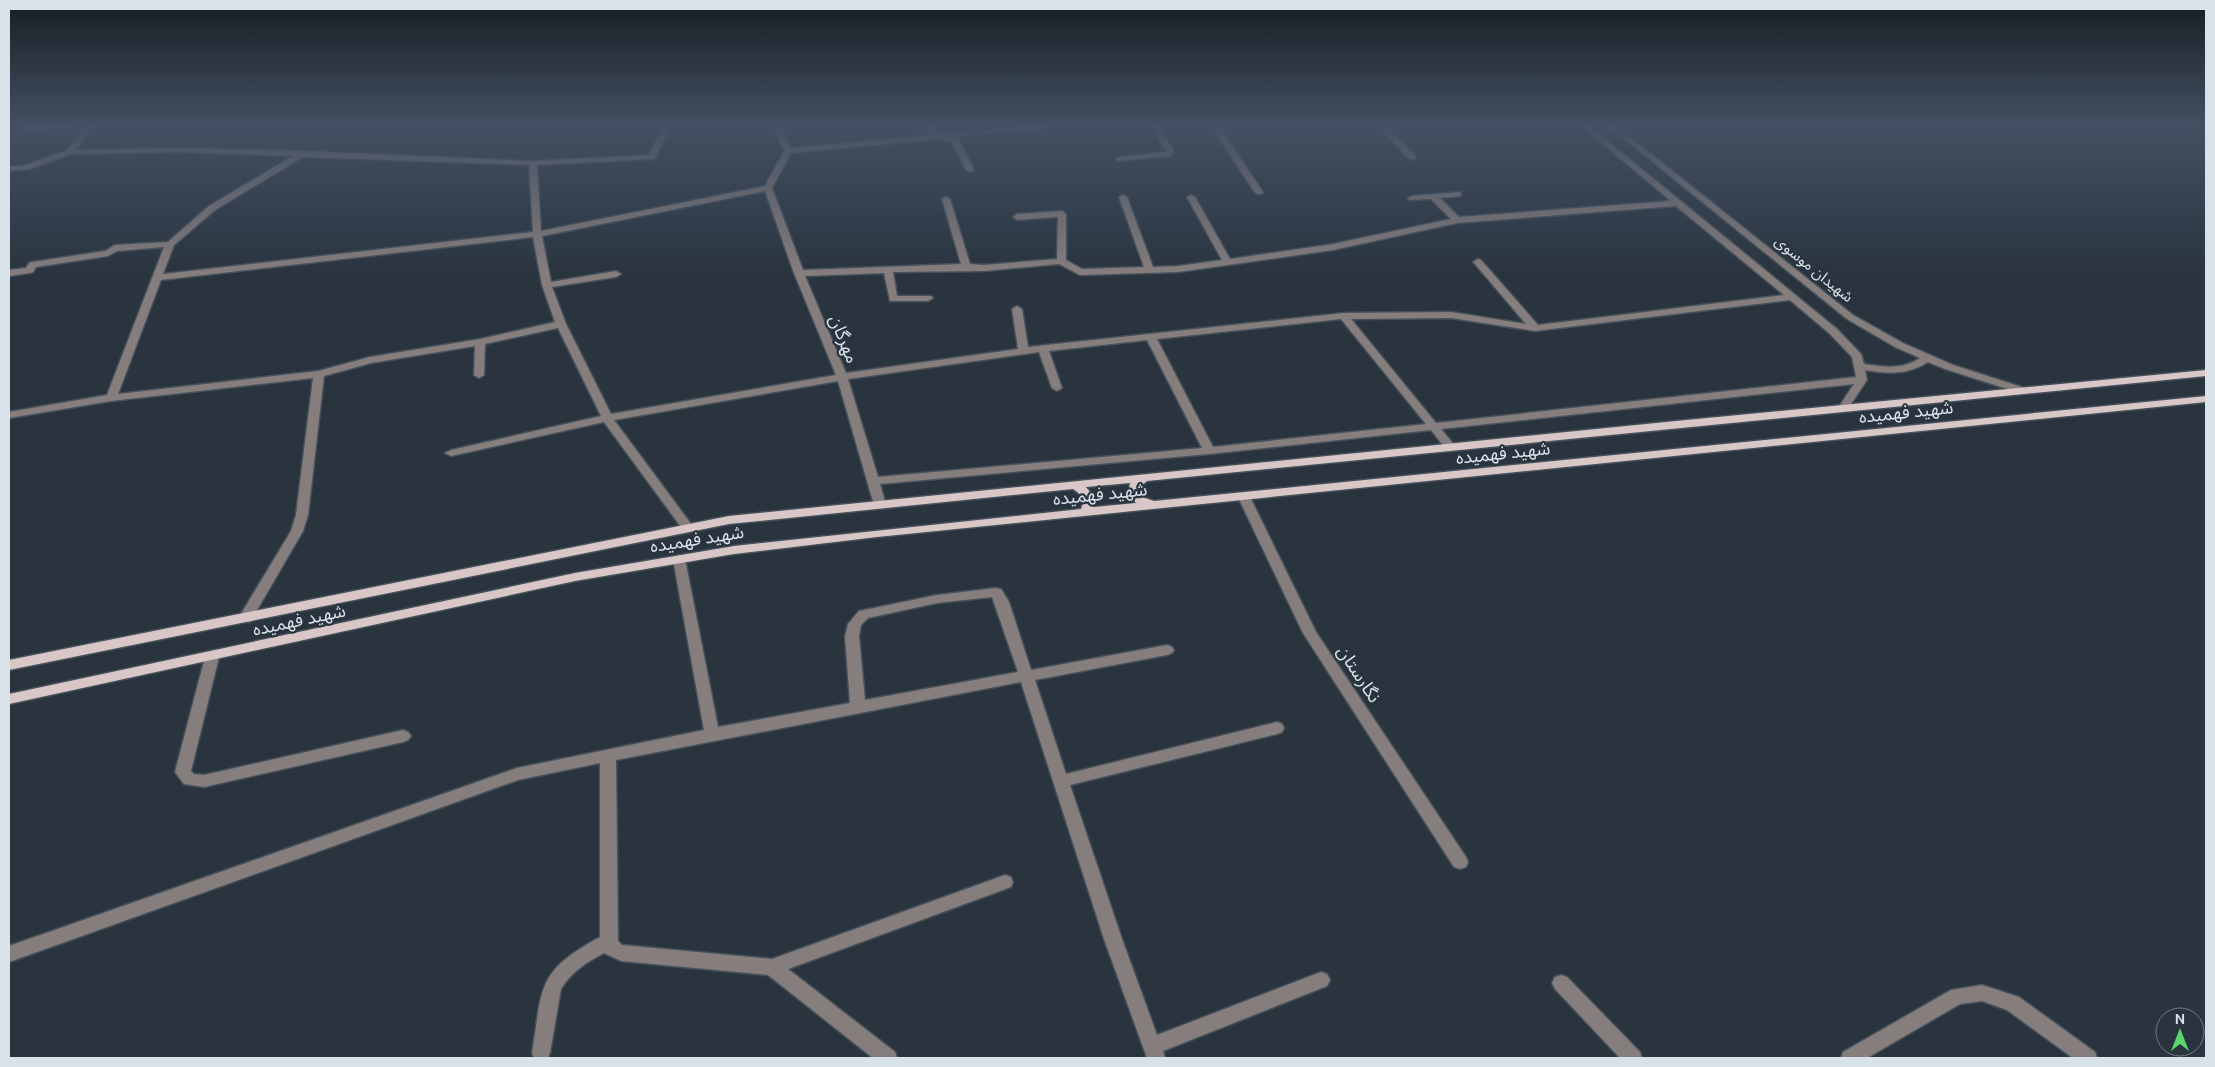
<svg xmlns="http://www.w3.org/2000/svg" width="2215" height="1067" font-family="Ubuntu,'Noto Sans Arabic',sans-serif">
  <style>
    .lines { fill: none; stroke-linecap: round; stroke-linejoin: round }
    .minor-casing { stroke: #45505a; stroke-width: 3 }
    .major-casing { stroke: #45505a; stroke-width: 3 }
    .minor { fill: #867d7d; fill-rule: evenodd }
    .major { fill: #d9c6c6; fill-rule: evenodd }
    .labels { text-anchor: middle; stroke-width: 4.5; stroke-linejoin: round; paint-order: stroke }
    .far-street-label { font-size: 15px; fill: #dae2e9; stroke: #29343f }
    .street-label { font-size: 18px; fill: #dae2e9; stroke: #29343f }
  </style>
  <rect width="100%" height="100%" fill="#29343f"/>
  <g class="lines">
    <g class="minor-casing">
      <path id="minor" d="M 26,125 L 95,125 L 76,150 L 180,148 L 304,151 L 533,161 L 649,155 L 663,125 L 671,125 L 655,159 L 537,165 L 541,231 L 765,186 L 784,151 L 772,125 L 780,125 L 791,148 L 931,135 L 925,125 L 933,125 L 938,134 L 1037,125 L 1063,125 L 1059,127 L 953,137 L 959,140 L 974,170 L 970,172 L 966,170 L 952,142 L 938,139 L 791,153 L 772,188 L 803,270 L 961,264 L 942,199 L 946,197 L 950,199 L 970,264 L 984,265 L 1057,259 L 1058,217 L 1017,220 L 1013,217 L 1017,214 L 1062,211 L 1066,214 L 1066,260 L 1082,269 L 1144,267 L 1119,197 L 1123,195 L 1127,197 L 1153,267 L 1178,266 L 1222,260 L 1187,197 L 1191,195 L 1195,197 L 1230,259 L 1333,244 L 1451,219 L 1431,199 L 1409,200 L 1408,198 L 1412,196 L 1461,192 L 1461,196 L 1440,198 L 1459,217 L 1671,201 L 1580,125 L 1588,125 L 1837,329 L 1861,354 L 1864,364 C 1884,367 1902,370 1920,358 L 1895,347 L 1847,319 L 1607,125 L 1615,125 L 1853,315 L 1903,343 L 1953,365 L 2028,389 L 2029,391 L 2028,393 L 2020,393 L 1945,369 L 1928,362 C 1908,375 1888,374 1865,370 L 1867,380 L 1847,410 L 1843,411 L 1838,408 L 1854,384 L 1441,429 L 1456,447 L 1450,450 L 1446,449 L 1431,430 L 1209,454 L 880,484 L 886,505 L 880,509 L 874,505 L 838,381 L 614,420 L 694,528 L 688,532 L 684,531 L 604,422 L 451,456 L 445,453 L 451,450 L 601,416 L 558,328 L 485,344 L 484,375 L 479,378 L 474,375 L 475,346 L 371,363 L 324,376 L 308,515 L 303,531 L 250,622 L 240,622 L 238,619 L 291,531 L 296,515 L 313,378 L 111,401 L 9,418 L 9,412 L 107,395 L 164,247 L 117,251 L 108,256 L 36,267 L 33,272 L 30,273 L 9,276 L 9,270 L 26,268 L 29,263 L 32,262 L 105,251 L 115,245 L 168,242 L 209,206 L 293,156 L 180,152 L 71,154 L 30,169 L 9,171 L 9,167 L 26,165 L 67,150 L 85,127 L 21,131 L 21,127 ZM 303,157 L 529,165 L 533,232 L 163,274 L 174,245 L 215,210 ZM 765,191 L 794,273 L 836,375 L 611,414 L 566,324 L 552,287 L 616,277 L 621,274 L 616,271 L 551,282 L 542,236 ZM 1676,206 L 1784,295 L 1538,325 L 1481,260 L 1478,259 L 1473,262 L 1475,264 L 1526,324 L 1451,312 L 1344,313 L 1028,347 L 1022,309 L 1017,306 L 1012,309 L 1018,349 L 846,373 L 805,276 L 884,273 L 890,301 L 928,301 L 933,298 L 931,296 L 897,296 L 893,272 L 984,271 L 1059,264 L 1080,275 L 1178,272 L 1333,250 L 1457,223 ZM 533,237 L 542,285 L 555,322 L 480,339 L 370,357 L 318,371 L 118,394 L 161,280 ZM 1790,300 L 1829,333 L 1852,357 L 1856,377 L 1436,423 L 1351,319 L 1451,318 L 1535,331 ZM 1341,319 L 1426,424 L 1213,447 L 1157,339 ZM 1147,340 L 1202,448 L 878,477 L 848,379 L 1039,352 L 1052,388 L 1057,391 L 1062,388 L 1049,351 Z
        M 1150,125 L 1158,125 L 1174,151 L 1171,156 L 1117,161 L 1116,159 L 1120,157 L 1166,152 Z
        M 1210,125 L 1218,125 L 1263,192 L 1262,194 L 1256,194 Z
        M 1377,125 L 1385,125 L 1415,155 L 1415,159 L 1409,159 Z
        M 1244,493 L 1250,497 L 1316,632 L 1466,857 L 1468,862 L 1466,867 L 1460,869 L 1454,867 L 1303,633 L 1238,497 Z
        M 679,555 L 685,559 L 718,727 L 850,703 L 845,636 L 848,624 L 859,611 L 937,595 L 996,588 L 1001,589 L 1009,602 L 1031,670 L 1167,645 L 1172,647 L 1174,650 L 1172,653 L 1167,655 L 1035,680 L 1066,774 L 1277,722 L 1282,724 L 1284,728 L 1282,732 L 1277,734 L 1070,785 L 1122,939 L 1157,1035 L 1321,972 L 1327,974 L 1330,980 L 1327,986 L 1163,1051 L 1165,1058 L 1147,1058 L 1104,939 L 1021,682 L 616,760 L 618,941 L 622,945 L 772,959 L 1005,875 L 1011,877 L 1013,882 L 1011,887 L 788,969 L 895,1052 L 897,1058 L 873,1058 L 768,975 L 621,961 L 604,953 C 587,962 571,972 561,989 L 550,1053 L 548,1058 L 534,1058 L 532,1053 C 543,986 536,972 600,937 L 600,763 L 518,780 L 9,962 L 9,946 L 517,768 L 704,730 L 673,559 ZM 992,597 L 1018,672 L 865,700 L 859,636 L 861,625 L 868,618 L 937,603 Z
        M 212,652 L 217,653 L 219,657 L 191,771 L 194,774 L 204,775 L 403,730 L 408,732 L 411,736 L 408,740 L 403,742 L 204,787 L 184,784 L 175,772 L 205,657 L 207,653 Z
        M 1561,975 L 1567,977 L 1640,1052 L 1642,1058 L 1620,1058 L 1555,989 L 1552,983 L 1555,977 Z
        M 1982,985 L 2019,997 L 2095,1052 L 2097,1058 L 2073,1058 L 2007,1010 L 1982,1001 L 1960,1004 L 1867,1058 L 1841,1058 L 1843,1052 L 1951,990 Z"/>
    </g>
    <g class="major-casing">
      <path id="major" d="M 2206,370 L 2206,376 L 1147,481 L 1141,486 L 1140,493 L 1145,498 L 1154,501 L 2206,396 L 2206,402 L 877,537 L 734,554 L 575,581 L 9,704 L 9,694 L 575,573 L 734,546 L 1081,509 C 1085,499 1081,494 1073,489 L 729,524 L 9,670 L 9,660 L 729,516 L 1676,421 ZM 1130,483 L 1128,494 L 1136,503 L 1094,507 L 1094,497 L 1086,487 Z"/>
    </g>
    <use href="#minor" class="minor"/>
    <use href="#major" class="major"/>
  </g>
  <linearGradient id="sky" x2="0" y2="1"><stop stop-color="#171d23"/><stop offset="0.46" stop-color="#435063"/><stop offset="1" stop-color="#435063" stop-opacity="0"/></linearGradient>
  <rect width="2215" height="274" fill="url(#sky)"/>
  <g class="labels">
    <g class="far-street-label">
      <text transform="translate(1814 269) rotate(39)" y="5">شهیدان موسوی</text>
    </g>
    <g class="street-label">
      <text transform="translate(844 339) rotate(68)" y="6">مهرگان</text>
      <text transform="translate(1906 412) rotate(-6)" y="6">شهید فهمیده</text>
      <text transform="translate(1503 453) rotate(-6)" y="6">شهید فهمیده</text>
      <text transform="translate(1100 494) rotate(-6)" y="6">شهید فهمیده</text>
      <text transform="translate(697 539) rotate(-9)" y="6">شهید فهمیده</text>
      <text transform="translate(299 620) rotate(-12)" y="6">شهید فهمیده</text>
      <text transform="translate(1359 674) rotate(57)" y="6">نگارستان</text>
    </g>
  </g>
  <rect width="2215" height="1067" fill="none" stroke="#dae2e9" stroke-width="20"/>
  <g transform="translate(2180 1032)"><circle r="24" fill="#29343f" stroke="#707a83"/>
  <path d="M0-4L9 19L0 12L-9 19Z" fill="#5bd56e"/>
  <text y="-8" font-size="14" font-weight="bold" text-anchor="middle" fill="#dae2e9">N</text>
  </g>
</svg>
